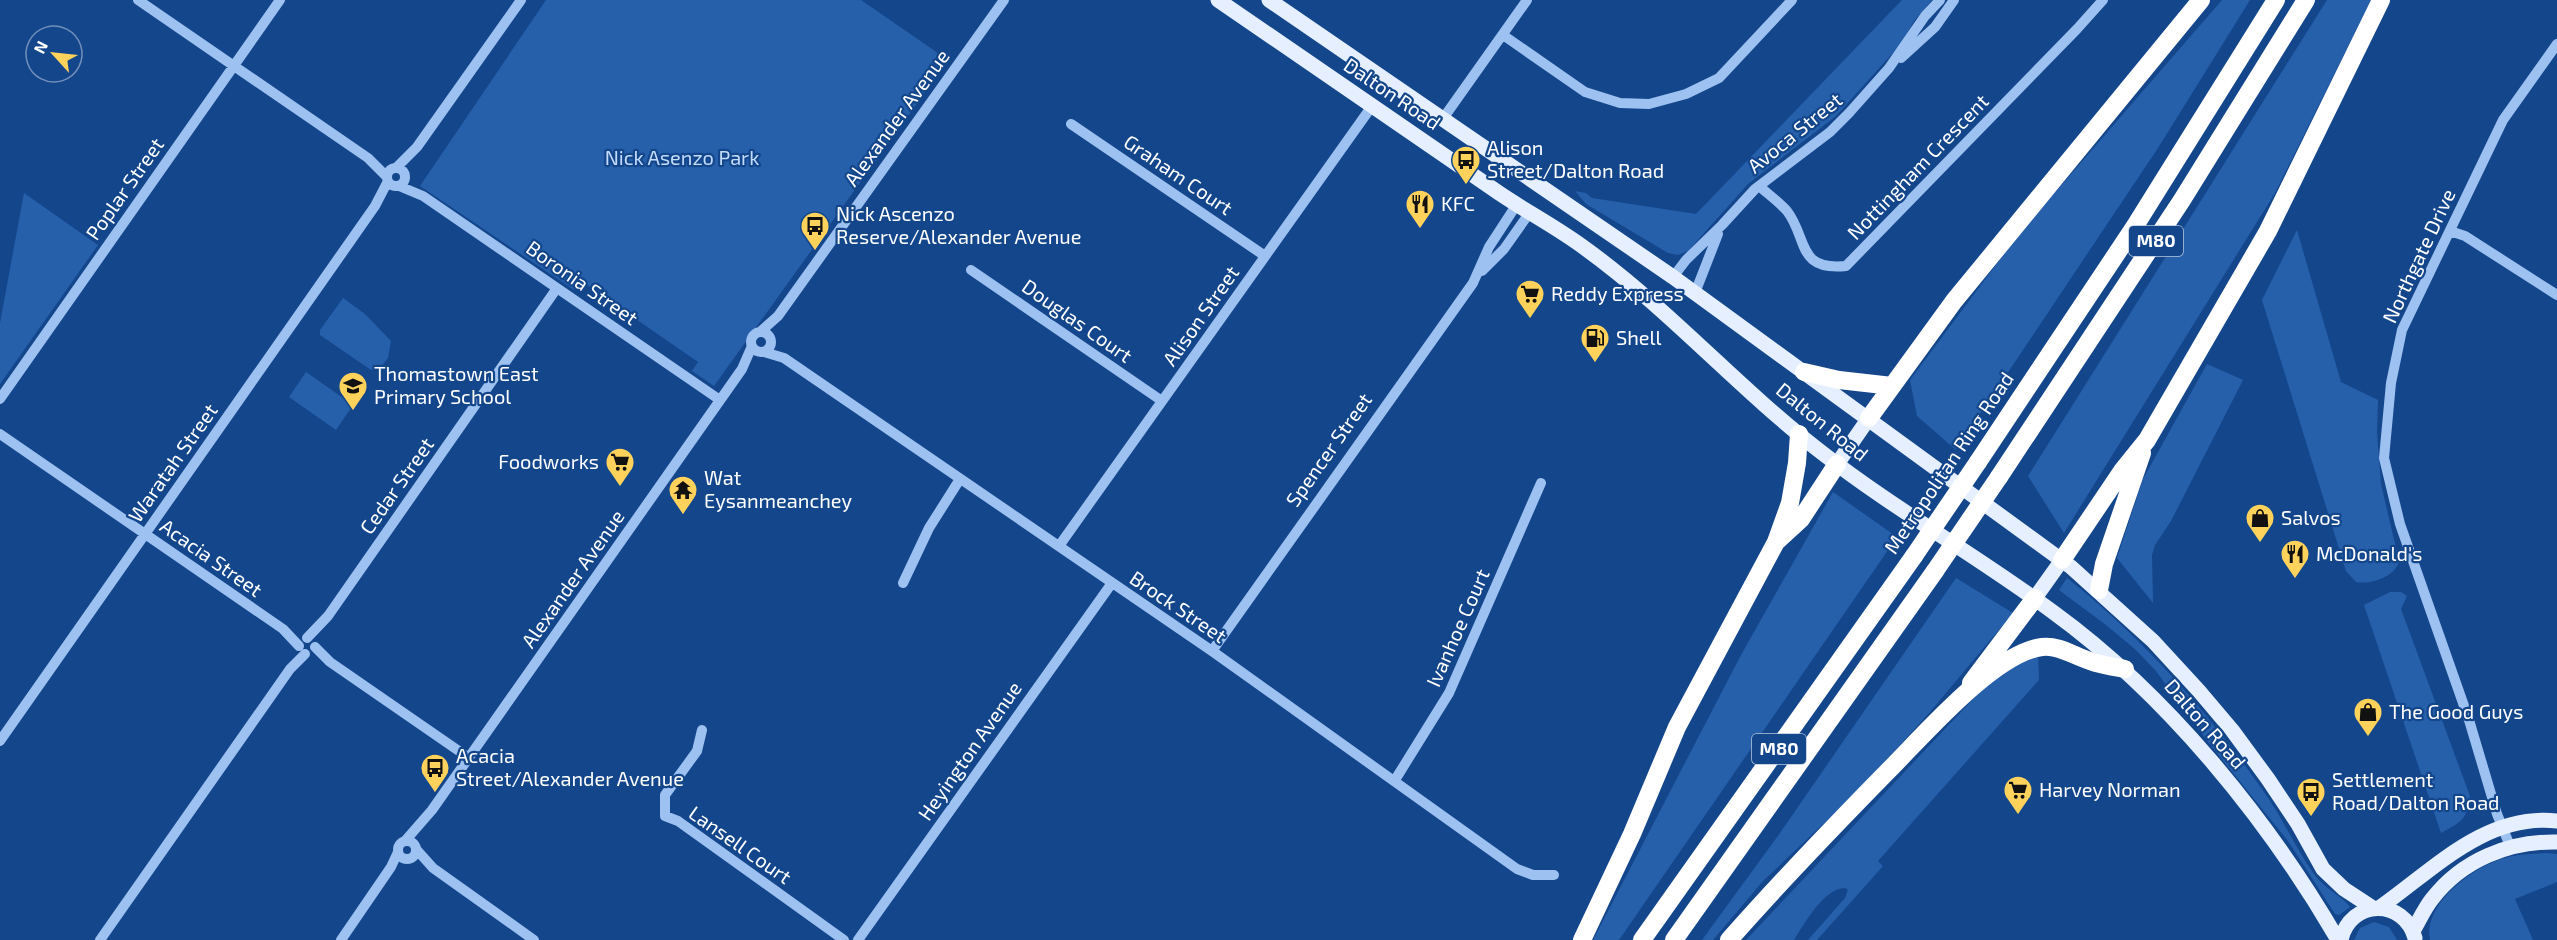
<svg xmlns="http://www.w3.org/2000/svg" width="2557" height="940" font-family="'Exo 2',sans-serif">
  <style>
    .green { fill: #2660ab }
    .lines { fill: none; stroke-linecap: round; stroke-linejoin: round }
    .minor { stroke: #9dc1f0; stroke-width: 10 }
    .major { stroke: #e6efff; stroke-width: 15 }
    .highway { stroke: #fff; stroke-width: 18 }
    .highway-bridge { stroke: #fff; stroke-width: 18 }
    .labels { text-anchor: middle; stroke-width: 4.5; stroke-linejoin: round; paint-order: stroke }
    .shield { fill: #14468c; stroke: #b8c8dc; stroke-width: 1.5 }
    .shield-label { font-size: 18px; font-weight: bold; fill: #fff }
    .street-label { font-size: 20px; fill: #fff; stroke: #14468c }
    .poi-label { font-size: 20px; fill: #fff; stroke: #14468c; text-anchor: start }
    .park-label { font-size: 20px; fill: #c3dcfb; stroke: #14468c }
  </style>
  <rect width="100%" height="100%" fill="#14468c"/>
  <path class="green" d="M 546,0 L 861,0 L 948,60 L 714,386 L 692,371 L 698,362 L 581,281 L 574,290 L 420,186 Z
    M 1902,0 L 1932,0 L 1914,21 L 1901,44 L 1836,116 L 1748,184 L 1688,251 L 1678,255 L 1668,253 L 1586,204 L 1575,191 L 1586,193 L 1592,198 L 1696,214 Z
    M 2222,0 L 2250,0 L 2158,148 L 1956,450 L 1917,416 L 1910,380 L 2019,234 Z
    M 2327,0 L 2371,0 L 2275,193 L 2064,533 L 2028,476 Z
    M 24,193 L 98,245 L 0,384 L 0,323 Z
    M 2297,230 L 2341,382 L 2378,400 L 2377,433 L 2381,484 L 2399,561 C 2396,576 2371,585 2356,582 L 2346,571 L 2262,300 Z
    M 343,298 L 365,314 L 391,341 L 388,358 L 380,368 L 371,370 L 320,335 L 320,330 Z
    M 2207,364 L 2243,380 L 2171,521 L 2155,545 L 2152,555 L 2153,603 L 2117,558 L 2143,479 Z
    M 306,372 L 353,405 L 336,430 L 289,397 Z
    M 1833,492 L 1897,537 L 1619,940 L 1593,940 L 1741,655 Z
    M 1956,578 L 2013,613 L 1930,712 L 1860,789 L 1763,881 L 1713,940 L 1702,940 L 1780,833 Z
    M 2067,578 C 2143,638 2209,713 2264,792 C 2283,818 2295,848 2314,874 C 2325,889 2342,896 2350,907 L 2339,915 L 2335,914 L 2288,841 L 2208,742 L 2156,671 L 2136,650 L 2106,625 L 2059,590 Z
    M 2390,592 L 2401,592 L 2407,596 L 2401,609 L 2470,796 C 2467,820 2461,822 2441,833 L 2364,605 Z
    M 2038,654 L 2039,680 L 1878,861 L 1883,866 L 1817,940 L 1808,940 L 1845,898 L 1848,890 L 1845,888 C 1824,888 1804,924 1794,940 L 1746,940 L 1976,696 L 2013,663 Z
    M 2546,853 L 2557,854 L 2557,882 L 2515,899 L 2533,940 L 2430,940 C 2423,901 2479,862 2513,856 C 2524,854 2535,854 2546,853 Z
    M 2374,922 L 2389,927 L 2397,940 L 2354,940 L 2360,928 Z"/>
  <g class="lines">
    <path class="minor" d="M 138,0 L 368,158 L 387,177
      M 1503,35 L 1585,92 L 1620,103 L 1649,104 L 1686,94 L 1719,78 L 1792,0
      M 1901,58 L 1935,27 L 1954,0
      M 1442,120 L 1527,0
      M 1071,124 L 1265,256
      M 397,167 L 417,147 L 521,0
      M387 177a9 9 0 1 1 18 0a9 9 0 1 1-18 0Z
      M 399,186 L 423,196 L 720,400
      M 1759,186 C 1768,194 1779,202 1787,211 C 1808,238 1796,271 1846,266 L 2077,29 L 2103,0
      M 2450,231 L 2465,236 L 2557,295
      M 971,270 L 1162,401
      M 1482,271 L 1504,249 L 1530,212
      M 1673,277 L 1686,260 L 1722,225 L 1755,189 L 1830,132 L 1849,113 L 1889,68 L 1925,16 L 1940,0
      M 1695,293 L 1718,234
      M 760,332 L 778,316 L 1004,0
      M751 342a10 10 0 1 1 20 0a10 10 0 1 1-20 0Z
      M 764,352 L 784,358 L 1212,651 L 1517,869 L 1533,875 L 1554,875
      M 0,399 L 280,0
      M 0,434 L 283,629 L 299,646
      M 1059,546 L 1372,106
      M 903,583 L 929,528 L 960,479
      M 307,638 L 328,616 L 557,288
      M 315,647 L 330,662 L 469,758
      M 1212,651 L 1473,283 L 1489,247 L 1517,204
      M 702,730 L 697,751 L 665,795 L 665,816 L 678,821 L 844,940
      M 0,741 L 375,206 L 388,181
      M 1395,780 L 1449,693 L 1541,483
      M 405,841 L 432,810 L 742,369 L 752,346
      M398 850a9 9 0 1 1 18 0a9 9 0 1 1-18 0Z
      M 2510,846 L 2497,814 L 2469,720 L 2400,524 L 2384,458 L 2391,383 L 2402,330 L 2503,120 L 2557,44
      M 416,849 L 433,868 L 534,940
      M 100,940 L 290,669 L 305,654
      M 341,940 L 391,867 L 398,852
      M 858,940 L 1112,583"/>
    <path class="major" d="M 1218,0 C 1311,64 1405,128 1499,193 C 1527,212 1558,228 1586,249 C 1670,310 1739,389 1821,452 C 1895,510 1978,556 2053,612 C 2167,695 2267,818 2338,940
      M 1269,0 L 1673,277 L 2071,567 L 2153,641 L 2199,691 L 2232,730 L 2268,779 L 2298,824 L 2323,869 L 2344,889 L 2373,908
      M 1837,464 L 1869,418
      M 2035,598 L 2062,560
      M 2379,908 C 2432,871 2485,813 2557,821
      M 2413,931 C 2419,921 2424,909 2432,899 C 2462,860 2509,841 2557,842
      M 2341,940 C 2350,899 2404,898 2415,938"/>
    <path class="highway" d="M 1804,372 L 1839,380 L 1892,386
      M 1869,418 L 1954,301 L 2201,0
      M 1978,462 L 2135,226 L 2276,0
      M 1999,477 L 2182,200 L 2306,0
      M 1777,541 L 1801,519 L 1837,464
      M 2062,560 L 2122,471 L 2147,440 L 2268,231 L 2381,0
      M 2099,590 L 2104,564 L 2142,453
      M 1971,683 L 2035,598
      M 1582,940 L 1632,834 L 1677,727 L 1776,542 L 1790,503 L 1797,463 L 1799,434
      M 1642,940 L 1914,556
      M 1674,940 L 1935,571
      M 1729,940 C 1780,882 1834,826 1888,771 C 1923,736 1994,653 2042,647 C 2059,645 2074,656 2090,661 C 2101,665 2114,667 2125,669"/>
    <path class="highway-bridge" d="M 1914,556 L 1978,462
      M 1935,571 L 1999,477"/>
  </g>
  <defs>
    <g id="bus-pin" transform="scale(1.5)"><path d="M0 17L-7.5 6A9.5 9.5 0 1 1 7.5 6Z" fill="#ffd25c" stroke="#14468c"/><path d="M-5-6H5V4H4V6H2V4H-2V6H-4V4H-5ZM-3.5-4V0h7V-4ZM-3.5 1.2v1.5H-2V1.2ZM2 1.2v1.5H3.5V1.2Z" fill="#111"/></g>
    <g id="restaurant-pin" transform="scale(1.5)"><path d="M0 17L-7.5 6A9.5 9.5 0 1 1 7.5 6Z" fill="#ffd25c" stroke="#14468c"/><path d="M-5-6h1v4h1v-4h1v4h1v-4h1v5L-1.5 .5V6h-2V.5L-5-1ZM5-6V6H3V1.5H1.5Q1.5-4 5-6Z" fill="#111"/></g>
    <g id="supermarket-pin" transform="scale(1.5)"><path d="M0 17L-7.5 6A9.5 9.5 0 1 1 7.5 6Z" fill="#ffd25c" stroke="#14468c"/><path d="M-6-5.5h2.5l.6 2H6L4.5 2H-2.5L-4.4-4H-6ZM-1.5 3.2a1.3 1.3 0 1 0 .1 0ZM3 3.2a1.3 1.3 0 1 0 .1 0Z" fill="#111"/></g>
    <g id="fuel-pin" transform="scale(1.5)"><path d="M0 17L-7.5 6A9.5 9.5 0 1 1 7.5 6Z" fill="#ffd25c" stroke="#14468c"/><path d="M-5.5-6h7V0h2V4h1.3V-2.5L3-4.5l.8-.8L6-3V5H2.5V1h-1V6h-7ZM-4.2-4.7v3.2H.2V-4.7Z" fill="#111"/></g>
    <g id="school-pin" transform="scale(1.5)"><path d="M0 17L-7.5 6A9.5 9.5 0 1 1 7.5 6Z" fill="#ffd25c" stroke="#14468c"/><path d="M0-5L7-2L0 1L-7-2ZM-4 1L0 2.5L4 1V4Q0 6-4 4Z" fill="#111"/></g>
    <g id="temple-pin" transform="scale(1.5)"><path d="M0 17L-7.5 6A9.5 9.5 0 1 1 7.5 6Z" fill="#ffd25c" stroke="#14468c"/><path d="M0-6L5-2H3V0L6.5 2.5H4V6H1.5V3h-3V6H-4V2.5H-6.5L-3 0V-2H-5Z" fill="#111"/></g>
    <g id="shop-pin" transform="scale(1.5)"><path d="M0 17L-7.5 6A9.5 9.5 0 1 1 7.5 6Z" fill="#ffd25c" stroke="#14468c"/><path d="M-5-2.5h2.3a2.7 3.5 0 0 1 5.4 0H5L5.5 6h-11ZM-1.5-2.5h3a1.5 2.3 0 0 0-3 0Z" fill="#111"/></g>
  </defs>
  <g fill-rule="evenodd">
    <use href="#bus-pin" x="1466" y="160"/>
    <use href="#restaurant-pin" x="1420" y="204"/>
    <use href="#bus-pin" x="815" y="226"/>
    <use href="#supermarket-pin" x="1530" y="294"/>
    <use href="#fuel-pin" x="1595" y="338"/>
    <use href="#school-pin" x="353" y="386"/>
    <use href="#supermarket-pin" x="620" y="462"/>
    <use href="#temple-pin" x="683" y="490"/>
    <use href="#shop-pin" x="2260" y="518"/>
    <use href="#restaurant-pin" x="2295" y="554"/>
    <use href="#shop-pin" x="2368" y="712"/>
    <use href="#bus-pin" x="435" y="768"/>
    <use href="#supermarket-pin" x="2018" y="790"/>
    <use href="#bus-pin" x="2311" y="792"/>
  </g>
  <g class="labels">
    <g class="shield">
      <rect x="2129" y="226" width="54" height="30" rx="4.5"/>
      <rect x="1752" y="734" width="54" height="30" rx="4.5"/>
    </g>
    <g class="shield-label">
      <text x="2156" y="247">M80</text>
      <text x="1779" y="755">M80</text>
    </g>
    <g class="street-label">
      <text transform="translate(1392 94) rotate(34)" y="7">Dalton Road</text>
      <text transform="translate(897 118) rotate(-54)" y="7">Alexander Avenue</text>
      <text transform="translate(1795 133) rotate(-39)" y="7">Avoca Street</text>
      <text transform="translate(1918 167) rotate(-46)" y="7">Nottingham Crescent</text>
      <text transform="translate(1178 175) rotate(34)" y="7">Graham Court</text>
      <text transform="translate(125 189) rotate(-55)" y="7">Poplar Street</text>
      <text transform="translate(2419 256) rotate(-65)" y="7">Northgate Drive</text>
      <text transform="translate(582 283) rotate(35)" y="7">Boronia Street</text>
      <text transform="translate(1201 316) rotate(-55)" y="7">Alison Street</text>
      <text transform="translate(1077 321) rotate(35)" y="7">Douglas Court</text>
      <text transform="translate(1822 422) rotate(39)" y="7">Dalton Road</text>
      <text transform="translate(1329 450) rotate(-55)" y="7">Spencer Street</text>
      <text transform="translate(173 463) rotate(-55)" y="7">Waratah Street</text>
      <text transform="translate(1949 463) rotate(-56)" y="7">Metropolitan Ring Road</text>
      <text transform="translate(397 486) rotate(-55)" y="7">Cedar Street</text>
      <text transform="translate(211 558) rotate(35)" y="7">Acacia Street</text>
      <text transform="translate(573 579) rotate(-55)" y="7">Alexander Avenue</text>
      <text transform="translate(1178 607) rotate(34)" y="7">Brock Street</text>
      <text transform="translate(1458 628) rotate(-66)" y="7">Ivanhoe Court</text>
      <text transform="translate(2205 724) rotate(49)" y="7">Dalton Road</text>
      <text transform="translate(970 751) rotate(-55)" y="7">Heyington Avenue</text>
      <text transform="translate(740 845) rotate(35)" y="7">Lansell Court</text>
    </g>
    <g class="poi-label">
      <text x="1487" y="155">Alison<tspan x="1487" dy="23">Street/Dalton Road</tspan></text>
      <text x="1441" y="211">KFC</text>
      <text x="836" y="221">Nick Ascenzo<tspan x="836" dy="23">Reserve/Alexander Avenue</tspan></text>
      <text x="1551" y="301">Reddy Express</text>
      <text x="1616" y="345">Shell</text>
      <text x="374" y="381">Thomastown East<tspan x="374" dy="23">Primary School</tspan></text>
      <text x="599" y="469" text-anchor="end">Foodworks</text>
      <text x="704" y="485">Wat<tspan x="704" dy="23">Eysanmeanchey</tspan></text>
      <text x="2281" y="525">Salvos</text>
      <text x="2316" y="561">McDonald's</text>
      <text x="2389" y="719">The Good Guys</text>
      <text x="456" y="763">Acacia<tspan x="456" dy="23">Street/Alexander Avenue</tspan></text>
      <text x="2332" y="787">Settlement<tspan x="2332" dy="23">Road/Dalton Road</tspan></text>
      <text x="2039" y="797">Harvey Norman</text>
    </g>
    <g class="park-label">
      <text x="682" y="165">Nick Asenzo Park</text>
    </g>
  </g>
  <g transform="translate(54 54) rotate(297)"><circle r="28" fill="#14468c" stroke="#7290ba" stroke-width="1.5"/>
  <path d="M0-4.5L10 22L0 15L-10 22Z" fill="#ffd25c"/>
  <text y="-9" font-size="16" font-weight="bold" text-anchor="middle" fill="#ffffff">N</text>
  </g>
</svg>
